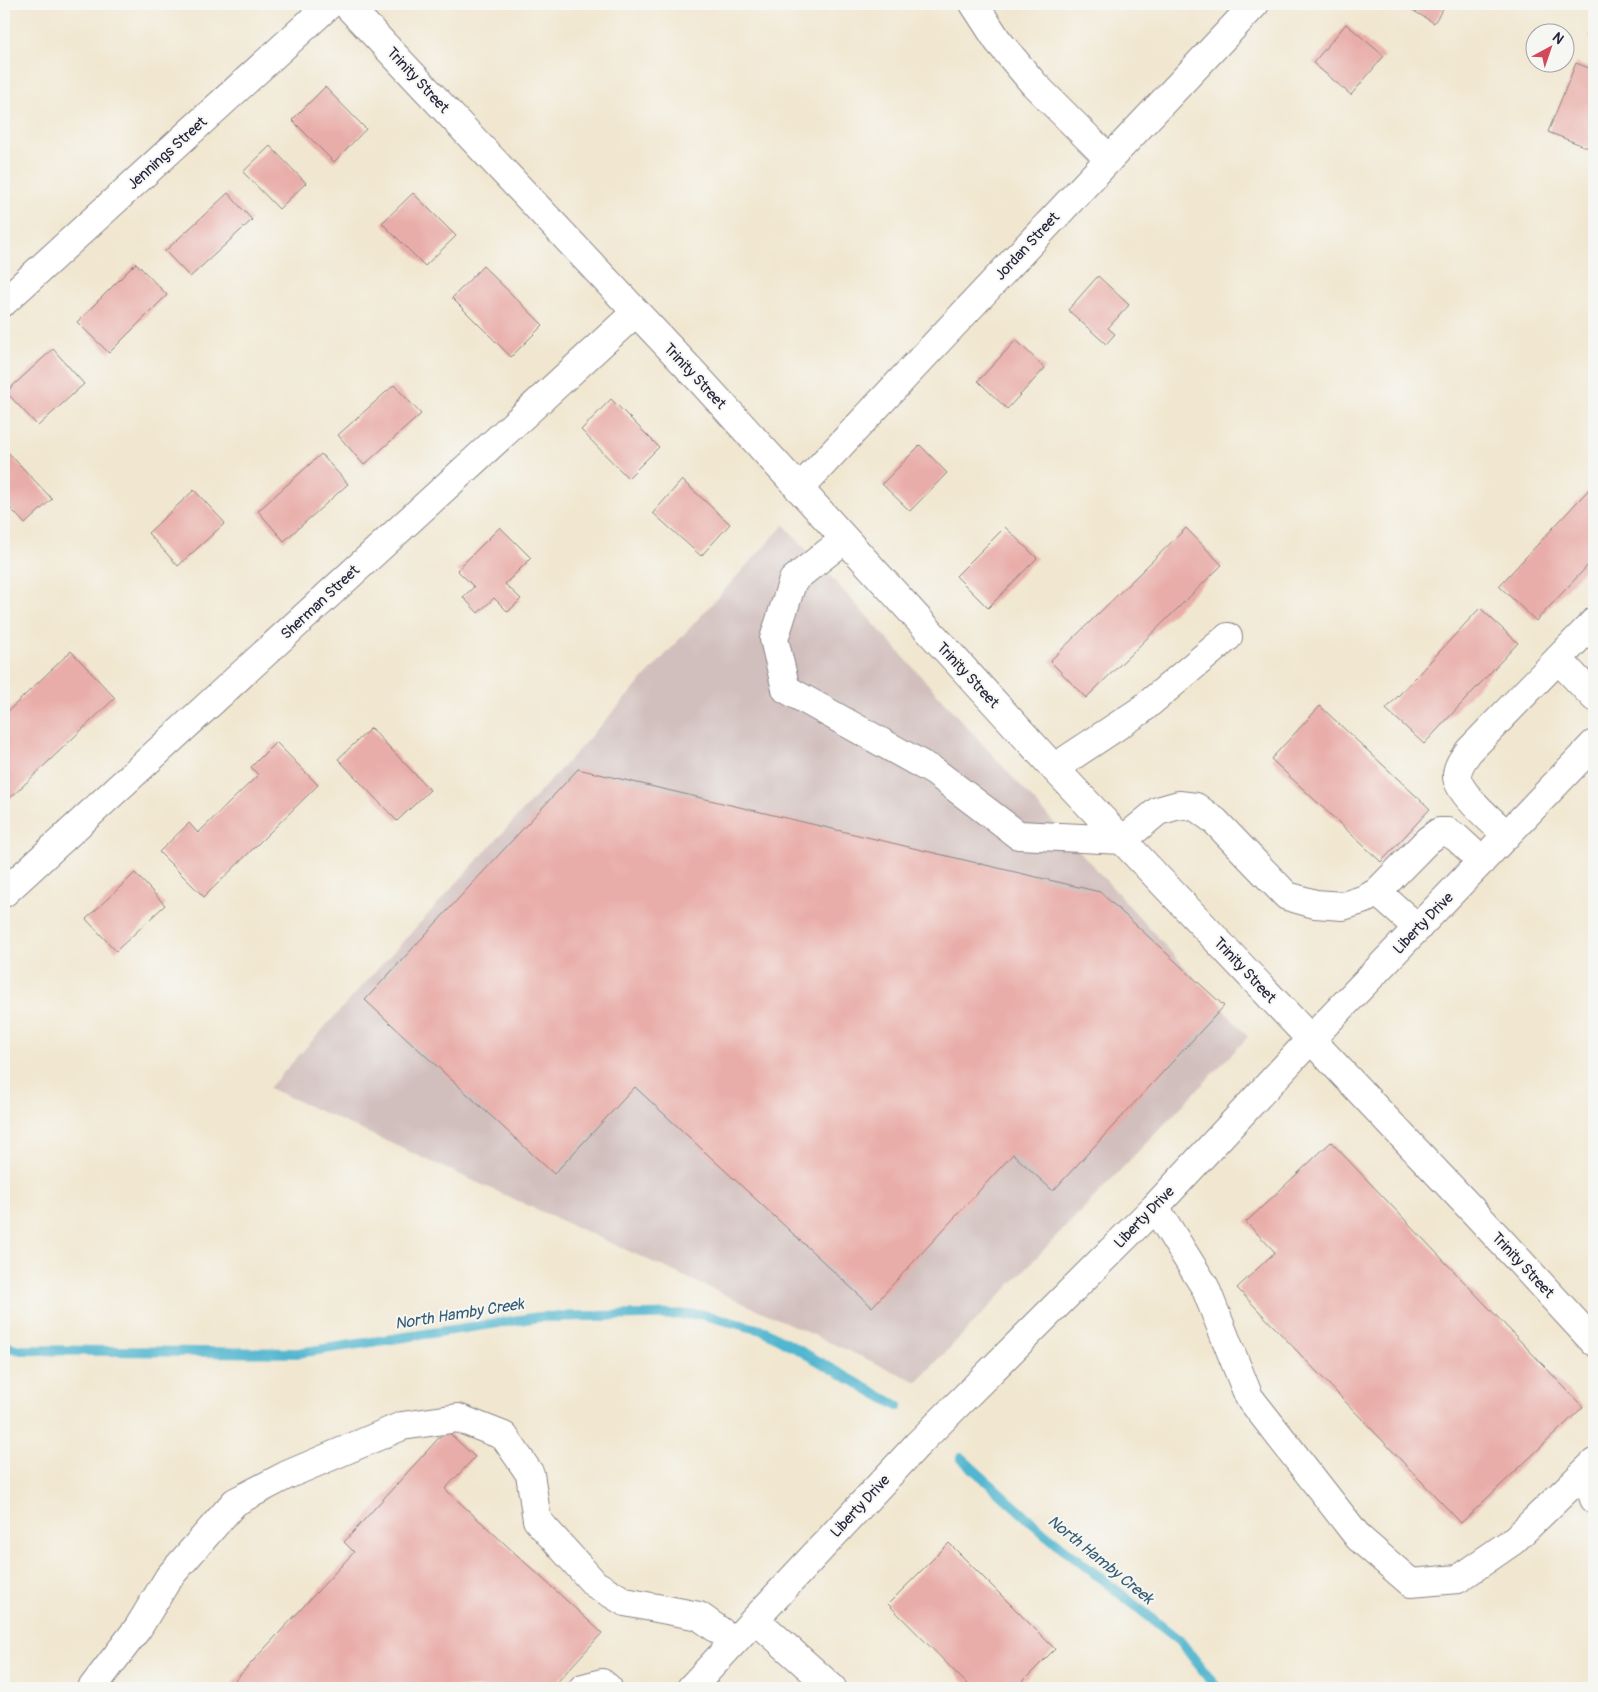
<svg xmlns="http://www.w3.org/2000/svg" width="1598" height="1692" font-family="Pangolin,sans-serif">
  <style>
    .industrial { fill: #d1bfbd }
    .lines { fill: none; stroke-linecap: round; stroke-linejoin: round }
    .stream { stroke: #51b6cf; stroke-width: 10 }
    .building { fill: #e9ada9 }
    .minor-casing { stroke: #8a8486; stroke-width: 30 }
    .minor { stroke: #fff; stroke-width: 28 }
    .labels { text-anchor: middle; stroke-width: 4; stroke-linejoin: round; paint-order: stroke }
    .street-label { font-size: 15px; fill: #22223b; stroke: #f6f6f2 }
    .water-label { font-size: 16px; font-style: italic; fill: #355d76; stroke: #f6f6f2 }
  </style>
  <rect width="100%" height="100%" fill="#f6f6f2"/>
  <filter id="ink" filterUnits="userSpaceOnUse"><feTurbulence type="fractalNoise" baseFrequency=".02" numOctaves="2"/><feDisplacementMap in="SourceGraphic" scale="10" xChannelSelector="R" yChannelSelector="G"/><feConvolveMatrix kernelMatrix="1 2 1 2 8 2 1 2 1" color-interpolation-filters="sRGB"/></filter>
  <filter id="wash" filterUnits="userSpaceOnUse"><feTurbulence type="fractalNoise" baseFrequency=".0096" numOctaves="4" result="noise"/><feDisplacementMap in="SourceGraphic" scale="20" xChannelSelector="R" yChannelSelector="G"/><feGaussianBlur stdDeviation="1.12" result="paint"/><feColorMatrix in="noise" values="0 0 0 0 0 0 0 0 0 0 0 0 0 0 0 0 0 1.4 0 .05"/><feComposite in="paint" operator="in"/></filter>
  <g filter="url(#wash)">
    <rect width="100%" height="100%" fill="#f1e7d0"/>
    <path class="industrial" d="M 784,525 L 1248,1037 L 917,1382 L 269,1088 Z"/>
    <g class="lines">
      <path class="stream" d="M 4,1346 L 21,1350 L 298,1353 L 539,1317 L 700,1314 L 765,1331 L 898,1406
        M 961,1458 L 1045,1534 L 1180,1641 L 1217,1688"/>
    </g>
    <g id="blocks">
      <path class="building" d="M 1402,4 L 1446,4 L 1434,23 Z
        M 1346,24 L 1384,56 L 1351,95 L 1313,63 Z
        M 1594,27 L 1594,40 L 1589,38 Z
        M 1576,63 L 1594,70 L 1594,150 L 1548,132 Z
        M 325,87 L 366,129 L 334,162 L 292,120 Z
        M 270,146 L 306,183 L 279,209 L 243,172 Z
        M 228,193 L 252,220 L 190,277 L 165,251 Z
        M 413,193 L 456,236 L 425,266 L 382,223 Z
        M 136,263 L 167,295 L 109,353 L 77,322 Z
        M 483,266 L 543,325 L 511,357 L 452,298 Z
        M 1098,276 L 1129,305 L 1108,328 L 1115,334 L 1106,344 L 1068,310 Z
        M 1016,340 L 1045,368 L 1007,409 L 978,381 Z
        M 53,349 L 84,384 L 38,426 L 6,392 Z
        M 394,385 L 421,414 L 364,465 L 338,435 Z
        M 611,399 L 659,447 L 628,478 L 581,430 Z
        M 920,445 L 947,473 L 910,511 L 882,484 Z
        M 4,448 L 52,499 L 25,524 L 4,501 Z
        M 321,454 L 348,484 L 284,541 L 258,511 Z
        M 682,480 L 730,524 L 701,556 L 653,513 Z
        M 1594,484 L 1594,559 L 1536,621 L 1499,586 Z
        M 194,490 L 225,523 L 178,566 L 148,533 Z
        M 500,527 L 531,558 L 505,584 L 521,599 L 508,612 L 494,598 L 478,613 L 463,597 L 474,587 L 457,570 Z
        M 1005,527 L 1037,558 L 988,608 L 956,576 Z
        M 1186,528 L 1222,565 L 1086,698 L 1050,661 Z
        M 1480,608 L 1518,643 L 1424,744 L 1386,709 Z
        M 71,651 L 115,698 L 4,804 L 4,715 Z
        M 1320,706 L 1430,809 L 1381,862 L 1271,759 Z
        M 371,728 L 430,790 L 397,821 L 338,759 Z
        M 276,742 L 318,785 L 204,897 L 159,852 L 189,823 L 198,833 L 258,775 L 251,767 Z
        M 578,769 L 1100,892 L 1224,1006 L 1053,1191 L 1013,1154 L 872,1307 L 635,1087 L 554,1174 L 365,1000 Z
        M 135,873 L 165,905 L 116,951 L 86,919 Z
        M 1331,1142 L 1583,1407 L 1461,1523 L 1237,1288 L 1275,1252 L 1246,1222 Z
        M 446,1430 L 475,1457 L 445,1489 L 602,1633 L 552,1688 L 384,1688 L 377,1682 L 371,1688 L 228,1688 L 354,1552 L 344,1542 Z
        M 949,1543 L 1055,1649 L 1016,1688 L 971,1688 L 888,1604 Z"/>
    </g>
  </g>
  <g filter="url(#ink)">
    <use href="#blocks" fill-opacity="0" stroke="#8a8486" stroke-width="1"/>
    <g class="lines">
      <g class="minor-casing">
        <path id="minor" d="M 346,4 L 701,381 L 1054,768 L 1477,1215 L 1594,1342
          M 974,4 L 998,41 L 1034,84 L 1109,159
          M 4,302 L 330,4
          M 799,489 L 1255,4
          M 845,539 L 793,580 L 774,639 L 786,689 L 935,772 L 1018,835 L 1123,840 L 1158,811 L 1179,805 L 1196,807 L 1215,821 L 1287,896 L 1315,904 L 1343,906 L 1365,899 L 1377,892 L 1428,840 L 1439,832 L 1448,832 L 1457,838 L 1482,861
          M 1558,659 L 1594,697
          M 1054,768 L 1140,711 L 1228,637
          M 1507,835 C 1495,824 1456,791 1457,776 C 1457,766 1463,759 1469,751 L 1594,622
          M 1377,892 L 1418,928
          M 4,893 L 636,312
          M 1155,1207 L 1205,1287 L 1249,1397 L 1359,1538 L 1411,1583 L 1458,1579 L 1513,1541 L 1594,1463
          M 1586,1471 L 1594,1499
          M 755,1619 L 832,1688
          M 92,1688 L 138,1628 L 169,1577 L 235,1502 L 287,1475 L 402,1426 L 458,1418 L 504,1436 L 530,1474 L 537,1520 L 595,1584 L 625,1602 L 699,1616 L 734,1641
          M 583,1688 L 602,1683 L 608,1688
          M 691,1688 L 917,1445 L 1155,1207 L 1310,1040 L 1594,744"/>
      </g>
      <use href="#minor" class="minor"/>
    </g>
  </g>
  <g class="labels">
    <g class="street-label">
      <text transform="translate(418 80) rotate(47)" y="5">Trinity Street</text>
      <text transform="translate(167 153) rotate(-42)" y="5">Jennings Street</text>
      <text transform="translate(1027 246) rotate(-47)" y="5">Jordan Street</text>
      <text transform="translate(695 376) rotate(47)" y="5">Trinity Street</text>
      <text transform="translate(320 602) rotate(-43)" y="5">Sherman Street</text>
      <text transform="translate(968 675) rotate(47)" y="5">Trinity Street</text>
      <text transform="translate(1423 923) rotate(-46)" y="5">Liberty Drive</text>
      <text transform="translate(1245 970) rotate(47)" y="5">Trinity Street</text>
      <text transform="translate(1144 1217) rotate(-46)" y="5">Liberty Drive</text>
      <text transform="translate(1523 1265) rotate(47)" y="5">Trinity Street</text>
      <text transform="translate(860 1506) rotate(-47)" y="5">Liberty Drive</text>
    </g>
    <g class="water-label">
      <text transform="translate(459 1313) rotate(-9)" y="6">North Hamby Creek</text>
      <text transform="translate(1101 1559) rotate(39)" y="6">North Hamby Creek</text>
    </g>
  </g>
  <rect width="1598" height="1692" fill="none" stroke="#f6f6f2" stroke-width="20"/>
  <g transform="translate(1550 48) rotate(40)"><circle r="24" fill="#f6f6f2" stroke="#a1a1a9"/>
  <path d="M0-4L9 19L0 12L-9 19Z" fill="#d1495b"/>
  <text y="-8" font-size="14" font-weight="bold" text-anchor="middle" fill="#22223b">N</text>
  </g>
</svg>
